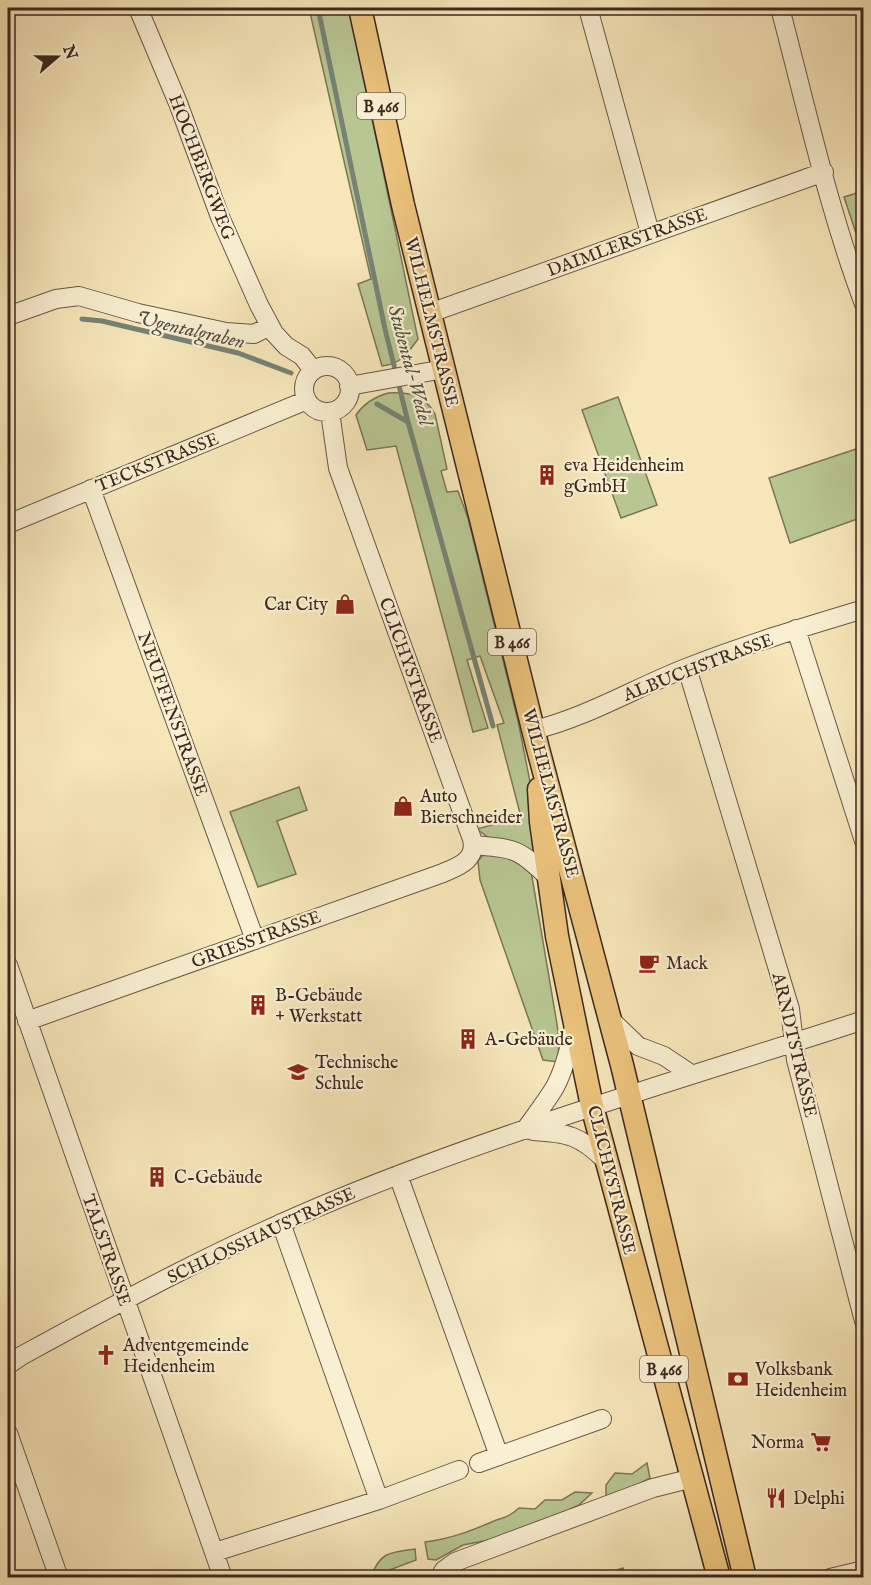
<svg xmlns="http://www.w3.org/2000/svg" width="871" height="1585" font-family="'IM FELL English',serif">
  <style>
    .green { fill: #b8c692; stroke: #7a7758; stroke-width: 1.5 }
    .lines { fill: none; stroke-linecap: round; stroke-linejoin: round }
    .stream { stroke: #768375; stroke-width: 5 }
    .minor-casing { stroke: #6a5846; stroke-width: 20 }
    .major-casing { stroke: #3c281f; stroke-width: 25 }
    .minor { stroke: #f9efd2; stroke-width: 18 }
    .major { stroke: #ebc37c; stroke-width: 22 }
    .labels { text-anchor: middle; stroke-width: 4.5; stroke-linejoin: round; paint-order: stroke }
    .shield { fill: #f9efd2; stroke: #756455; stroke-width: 1.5 }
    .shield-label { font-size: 16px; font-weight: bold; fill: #3c281f }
    .street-label { font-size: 18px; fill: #3c281f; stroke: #f9efd2 }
    .poi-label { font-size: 18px; fill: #3c281f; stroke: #f9efd2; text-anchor: start }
    .water-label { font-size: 20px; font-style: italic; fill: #544e43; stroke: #f9efd2 }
  </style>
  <rect width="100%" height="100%" fill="#f6e6b9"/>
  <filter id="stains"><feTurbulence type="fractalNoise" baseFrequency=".00333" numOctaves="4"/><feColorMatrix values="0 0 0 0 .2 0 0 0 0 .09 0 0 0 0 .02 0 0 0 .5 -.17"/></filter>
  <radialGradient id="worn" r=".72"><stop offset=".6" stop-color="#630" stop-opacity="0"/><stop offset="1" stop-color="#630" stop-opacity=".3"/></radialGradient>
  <path class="green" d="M 309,8 L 349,8 L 418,339 C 407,354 401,364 382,366 L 358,284 L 371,279 Z
    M 863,191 L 864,191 L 863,248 L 860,245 L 844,197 Z
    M 388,393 C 409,392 425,395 435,414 L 447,469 L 441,471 L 447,492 L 458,491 L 468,518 L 518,721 L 533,797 L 537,850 L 533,854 L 489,838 L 477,829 L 521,817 L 497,725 L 504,723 L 480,656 L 467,660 L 488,728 L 473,732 L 396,446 L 367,450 L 356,415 C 364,403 374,397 388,393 Z
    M 618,397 L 657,505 L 621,518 L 582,410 Z
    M 859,448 L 863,462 L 863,517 L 790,543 L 769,478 Z
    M 299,787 L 307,810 L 277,821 L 296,874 L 258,887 L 230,812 Z
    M 488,854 L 509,855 L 531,871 L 557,1024 L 559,1041 L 558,1062 L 543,1060 L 480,880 L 478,861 L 482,856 Z
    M 647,1463 L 650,1478 L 606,1501 L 606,1485 L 615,1473 L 632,1474 Z
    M 575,1492 L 592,1493 L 579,1505 L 552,1518 L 536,1522 L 509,1536 L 463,1545 L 436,1560 L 428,1559 L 425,1542 C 450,1539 471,1531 494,1521 C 505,1517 509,1517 519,1508 L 535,1509 L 545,1500 L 562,1500 Z
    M 415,1549 L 416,1560 L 371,1577 C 380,1552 390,1552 415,1549 Z
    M 623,1568 L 626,1577 L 599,1577 L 598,1576 Z"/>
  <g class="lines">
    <path class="stream" d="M 318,8 L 385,329 L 408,422 L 493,726
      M 82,319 L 102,321 L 238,353 L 291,373
      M 377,404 L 408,422"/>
    <g class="minor-casing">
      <path id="minor" d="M 138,8 L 178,103 L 220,217 L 259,305 L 274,333 L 286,346 L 302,356 L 313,370
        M 588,8 L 650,233
        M 780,8 C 806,106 828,208 864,304
        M 430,313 L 824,172
        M 8,316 L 56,299 L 79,296 L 138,313 L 226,332 L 254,334 L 270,326
        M304 389a23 23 0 1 1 46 0a23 23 0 1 1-46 0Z
        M 349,386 L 444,369
        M 91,489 L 255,940
        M 8,524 L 307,400
        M 796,629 L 864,841
        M 687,668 L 790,1009 L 796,1060 L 864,1321
        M 534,730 C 587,717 635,688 686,668 C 744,645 804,627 864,609
        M 474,845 C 516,849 518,848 549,878
        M 8,965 L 223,1578
        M 610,1019 L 638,1046 L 664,1056 L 691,1074
        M 27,1021 L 443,873 C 459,866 477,860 472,839 L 338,468 L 330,412
        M 525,1130 C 535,1116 546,1102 555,1087 C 565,1068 570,1047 574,1027
        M 533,1131 C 567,1133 580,1135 606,1161
        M 398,1175 L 499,1456
        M 281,1223 L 379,1500
        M 8,1365 L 21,1356 C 125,1299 230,1243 340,1198 C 511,1128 689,1077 864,1020
        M 8,1433 L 59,1578
        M 479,1463 L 602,1419
        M 215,1552 L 379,1500 L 459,1470
        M 439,1578 L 444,1570 L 455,1562 L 653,1488 L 693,1478
        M 830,1578 L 864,1570"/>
    </g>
    <g class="major-casing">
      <path id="major" d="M 360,8 L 403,205 L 538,749 L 622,1065 L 745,1578
        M 539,789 L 541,822 L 557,936 L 592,1106 L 719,1578"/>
    </g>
    <use href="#minor" class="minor"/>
    <use href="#major" class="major"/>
  </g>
  <defs>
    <g id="building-bare" transform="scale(1.62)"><path d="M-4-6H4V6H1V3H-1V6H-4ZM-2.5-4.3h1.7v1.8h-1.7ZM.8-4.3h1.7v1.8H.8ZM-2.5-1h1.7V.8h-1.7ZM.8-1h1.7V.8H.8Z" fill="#8f2418" stroke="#f9efd2" stroke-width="2.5" paint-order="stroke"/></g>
    <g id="shop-bare" transform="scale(1.62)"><path d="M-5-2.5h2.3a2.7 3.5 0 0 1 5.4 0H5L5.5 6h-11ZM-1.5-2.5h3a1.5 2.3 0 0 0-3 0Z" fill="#8f2418" stroke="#f9efd2" stroke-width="2.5" paint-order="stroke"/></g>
    <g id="cafe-bare" transform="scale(1.62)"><path d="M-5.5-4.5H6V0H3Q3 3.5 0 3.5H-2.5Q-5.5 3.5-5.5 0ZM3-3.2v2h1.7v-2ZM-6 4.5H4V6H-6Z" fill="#8f2418" stroke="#f9efd2" stroke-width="2.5" paint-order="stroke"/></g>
    <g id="school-bare" transform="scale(1.62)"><path d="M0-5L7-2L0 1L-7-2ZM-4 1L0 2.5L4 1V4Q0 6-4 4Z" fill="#8f2418" stroke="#f9efd2" stroke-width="2.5" paint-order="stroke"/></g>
    <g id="church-bare" transform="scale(1.62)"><path d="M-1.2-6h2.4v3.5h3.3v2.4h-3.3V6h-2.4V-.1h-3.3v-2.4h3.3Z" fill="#8f2418" stroke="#f9efd2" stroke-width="2.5" paint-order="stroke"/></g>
    <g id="bank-bare" transform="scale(1.62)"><path d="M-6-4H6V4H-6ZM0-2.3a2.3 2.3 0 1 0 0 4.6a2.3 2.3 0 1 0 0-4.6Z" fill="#8f2418" stroke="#f9efd2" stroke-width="2.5" paint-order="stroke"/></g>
    <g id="supermarket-bare" transform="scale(1.62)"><path d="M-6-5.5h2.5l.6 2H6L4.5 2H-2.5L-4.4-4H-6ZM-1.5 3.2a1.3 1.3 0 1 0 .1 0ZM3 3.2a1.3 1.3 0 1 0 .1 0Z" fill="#8f2418" stroke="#f9efd2" stroke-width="2.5" paint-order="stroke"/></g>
    <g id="restaurant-bare" transform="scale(1.62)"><path d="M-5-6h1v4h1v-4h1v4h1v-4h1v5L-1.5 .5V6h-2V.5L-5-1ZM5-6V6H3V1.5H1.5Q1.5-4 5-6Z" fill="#8f2418" stroke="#f9efd2" stroke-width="2.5" paint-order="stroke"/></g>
  </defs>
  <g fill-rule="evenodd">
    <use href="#building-bare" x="547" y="475"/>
    <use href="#shop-bare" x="345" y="604"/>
    <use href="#shop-bare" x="403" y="806"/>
    <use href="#cafe-bare" x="649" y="963"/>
    <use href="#building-bare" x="258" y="1005"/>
    <use href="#building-bare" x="468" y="1039"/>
    <use href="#school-bare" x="298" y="1072"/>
    <use href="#building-bare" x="157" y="1177"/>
    <use href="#church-bare" x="106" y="1355"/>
    <use href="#bank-bare" x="738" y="1379"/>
    <use href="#supermarket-bare" x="821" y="1442"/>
    <use href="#restaurant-bare" x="776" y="1498"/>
  </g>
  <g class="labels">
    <g class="shield">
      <rect x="357" y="93" width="48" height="26" rx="4.5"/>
      <rect x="488" y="629" width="48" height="26" rx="4.5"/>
      <rect x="640" y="1356" width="48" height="26" rx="4.5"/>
    </g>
    <g class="shield-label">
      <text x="381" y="112">B 466</text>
      <text x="512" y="648">B 466</text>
      <text x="664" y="1375">B 466</text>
    </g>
    <g class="street-label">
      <text transform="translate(202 167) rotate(69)" y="6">HOCHBERGWEG</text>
      <text transform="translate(627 242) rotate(-20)" y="6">DAIMLERSTRASSE</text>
      <text transform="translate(432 322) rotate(76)" y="6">WILHELMSTRASSE</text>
      <text transform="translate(157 462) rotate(-22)" y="6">TECKSTRASSE</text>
      <text transform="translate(698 667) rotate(-21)" y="6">ALBUCHSTRASSE</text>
      <text transform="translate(411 670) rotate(70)" y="6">CLICHYSTRASSE</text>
      <text transform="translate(173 714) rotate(70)" y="6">NEUFFENSTRASSE</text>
      <text transform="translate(551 793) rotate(75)" y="6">WILHELMSTRASSE</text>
      <text transform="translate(256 939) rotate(-20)" y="6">GRIESSTRASSE</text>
      <text transform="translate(795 1045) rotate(77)" y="6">ARNDTSTRASSE</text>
      <text transform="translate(612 1180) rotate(76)" y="6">CLICHYSTRASSE</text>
      <text transform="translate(261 1235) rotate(-25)" y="6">SCHLOSSHAUSTRASSE</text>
      <text transform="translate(107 1250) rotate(71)" y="6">TALSTRASSE</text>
    </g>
    <g class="poi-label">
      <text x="564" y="471">eva Heidenheim<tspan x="564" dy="21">gGmbH</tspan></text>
      <text x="328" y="610" text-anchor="end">Car City</text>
      <text x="420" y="802">Auto<tspan x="420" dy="21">Bierschneider</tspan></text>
      <text x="666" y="969">Mack</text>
      <text x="275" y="1001">B-Gebäude<tspan x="275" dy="21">+ Werkstatt</tspan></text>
      <text x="485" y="1045">A-Gebäude</text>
      <text x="315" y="1068">Technische<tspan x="315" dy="21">Schule</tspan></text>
      <text x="174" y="1183">C-Gebäude</text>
      <text x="123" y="1351">Adventgemeinde<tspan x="123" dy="21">Heidenheim</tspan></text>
      <text x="755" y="1375">Volksbank<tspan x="755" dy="21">Heidenheim</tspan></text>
      <text x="804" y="1448" text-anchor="end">Norma</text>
      <text x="793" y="1504">Delphi</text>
    </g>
    <g class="water-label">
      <text transform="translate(191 329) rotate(13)" y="7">Ugentalgraben</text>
      <text transform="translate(411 365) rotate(75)" y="7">Stubental-Wedel</text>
    </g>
  </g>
  <rect width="871" height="1585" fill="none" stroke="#f6e6b9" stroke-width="30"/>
  <rect x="9" y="9" width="853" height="1567" fill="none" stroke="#3c281f" stroke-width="3"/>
  <rect x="15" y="15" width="841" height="1555" fill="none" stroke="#3c281f" stroke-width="1.5"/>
  <g transform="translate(57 57) rotate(70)" stroke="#f9efd2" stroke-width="4.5" paint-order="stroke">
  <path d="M0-4.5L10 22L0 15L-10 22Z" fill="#3c281f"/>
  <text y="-9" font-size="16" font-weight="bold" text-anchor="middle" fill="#3c281f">N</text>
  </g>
  <rect width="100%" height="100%" filter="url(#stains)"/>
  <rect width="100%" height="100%" fill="url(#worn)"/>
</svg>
